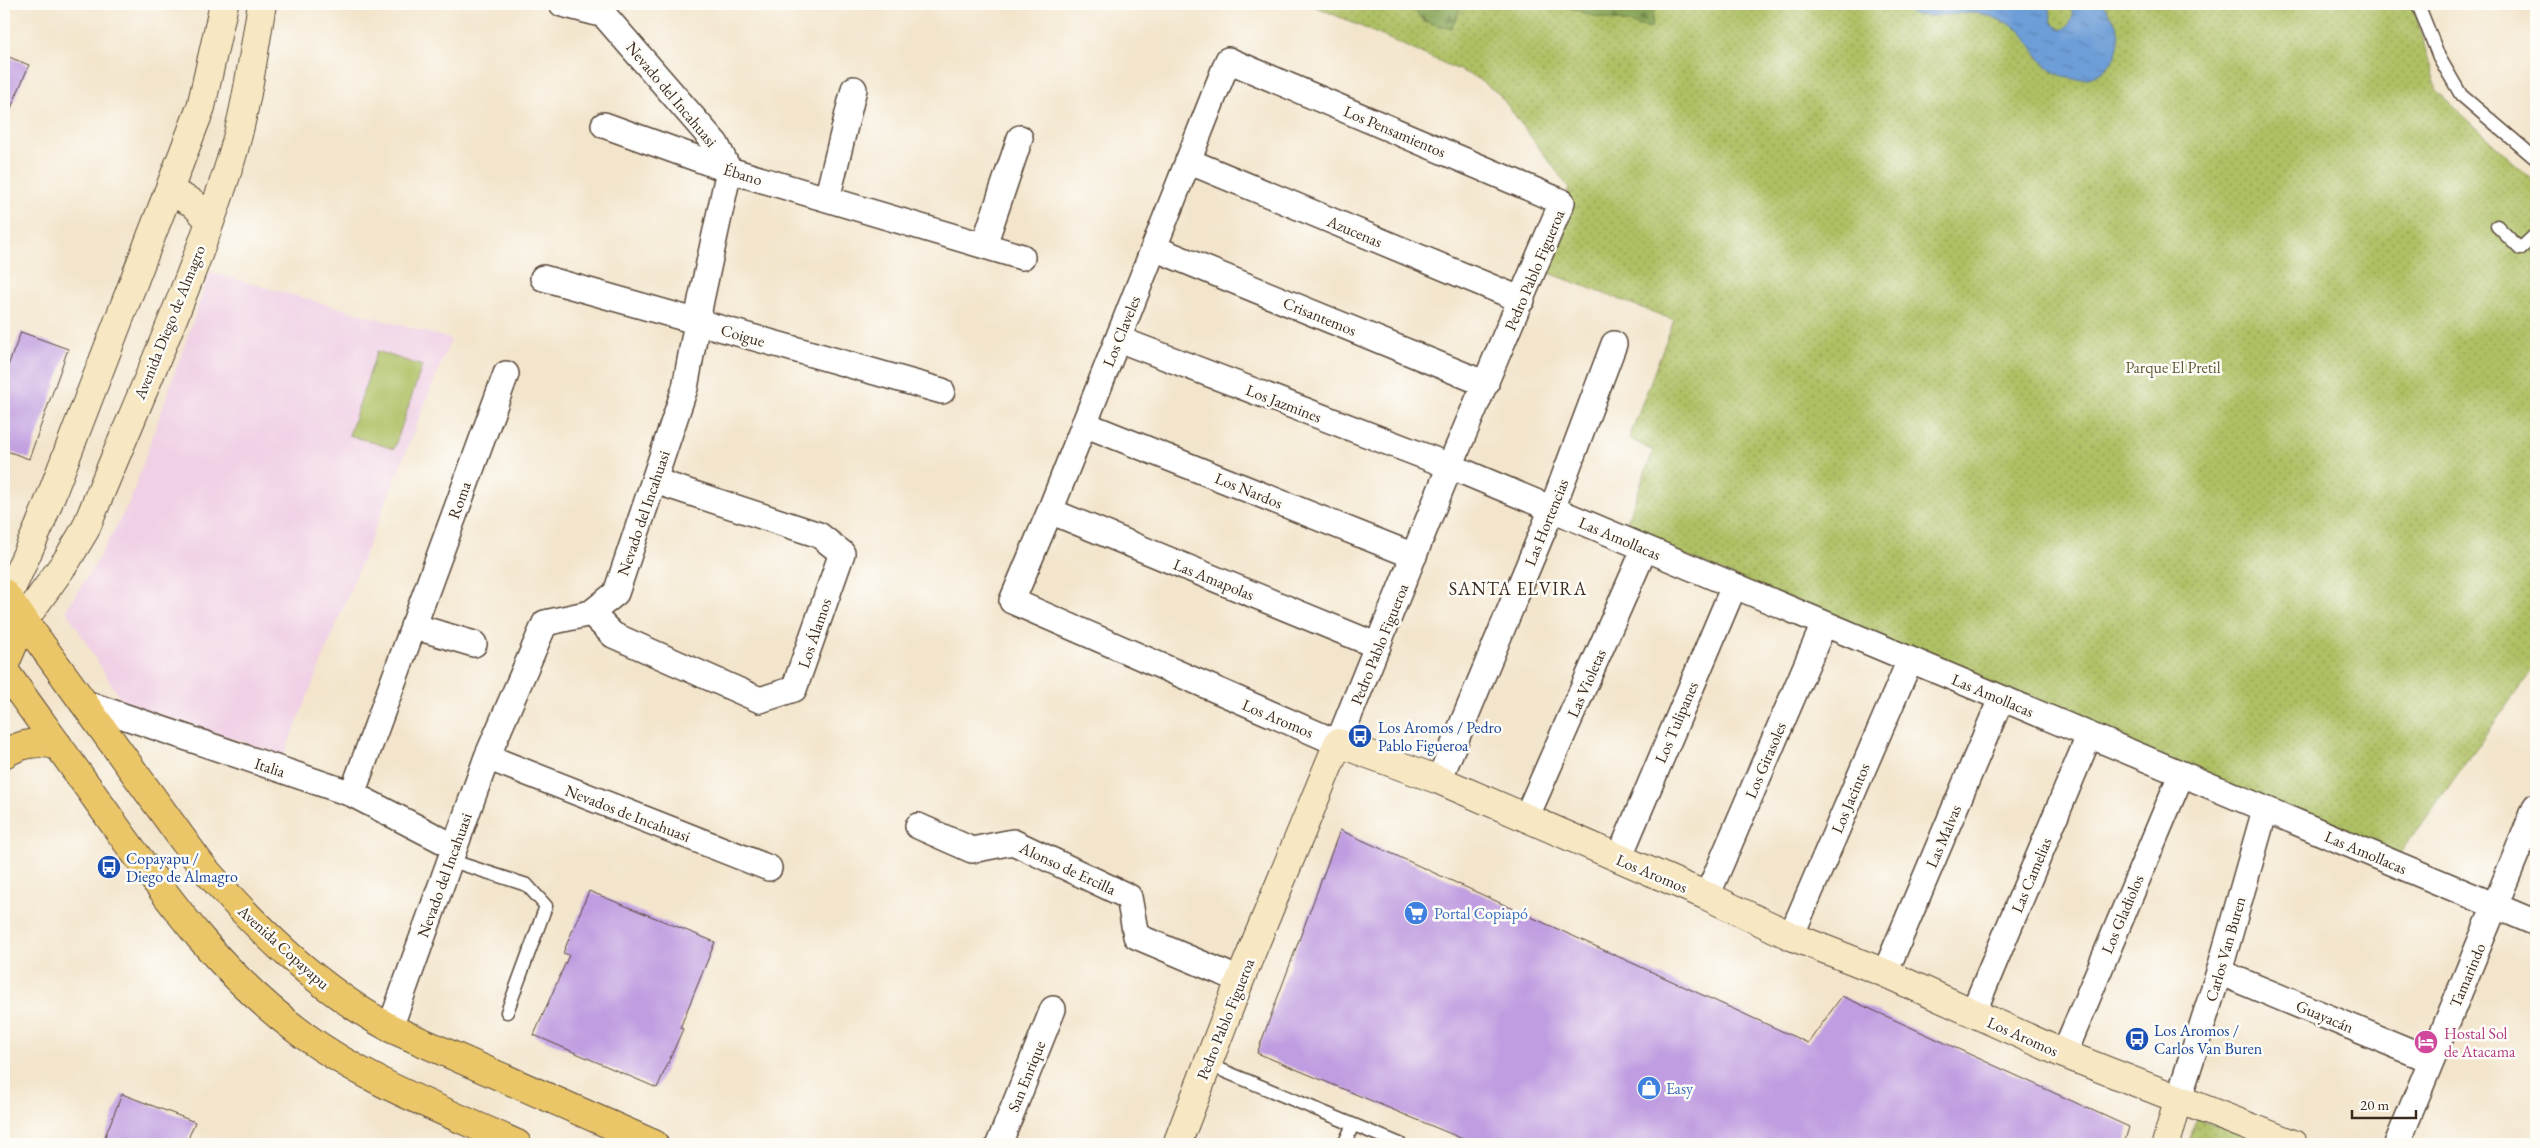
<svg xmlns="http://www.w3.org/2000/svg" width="2540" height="1148" font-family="'EB Garamond',serif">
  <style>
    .built { fill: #f0d0e5 }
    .green { fill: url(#green-dots); stroke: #747541 }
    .forest { fill: url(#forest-firs); stroke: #62683c }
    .pitch { fill: #aec064; stroke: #747541 }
    .water { fill: url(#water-ripples); stroke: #54647a }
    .building { fill: #c09ce0 }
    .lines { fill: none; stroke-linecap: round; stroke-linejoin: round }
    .lane-casing { stroke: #574638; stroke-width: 15 }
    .street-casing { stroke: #574638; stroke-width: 28 }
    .secondary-casing { stroke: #574638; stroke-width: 30 }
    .primary-casing { stroke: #574638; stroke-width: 30 }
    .highway-casing { stroke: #574638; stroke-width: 30 }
    .lane { stroke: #fff; stroke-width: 12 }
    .street { stroke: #fff; stroke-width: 25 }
    .secondary { stroke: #f7e8c3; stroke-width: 28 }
    .primary { stroke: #ebc669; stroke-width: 28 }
    .highway { stroke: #ebc669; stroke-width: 28 }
    .labels { text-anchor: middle; stroke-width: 5; stroke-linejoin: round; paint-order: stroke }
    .street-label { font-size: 16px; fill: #3b2a1e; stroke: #fdfcf7 }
    .park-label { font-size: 16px; fill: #5e5733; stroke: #fdfcf7 }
    .transit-label { font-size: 16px; fill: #164399; stroke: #fdfcf7; text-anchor: start }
    .shop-label { font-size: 16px; fill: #366cbe; stroke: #fdfcf7; text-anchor: start }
    .hotel-label { font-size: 16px; fill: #b23c85; stroke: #fdfcf7; text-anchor: start }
    .neighbourhood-label { font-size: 18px; letter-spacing: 1px; fill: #3b2a1e; stroke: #fdfcf7 }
  </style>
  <defs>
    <pattern id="green-dots" width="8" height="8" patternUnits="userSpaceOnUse" patternTransform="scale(1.25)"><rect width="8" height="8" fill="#aec064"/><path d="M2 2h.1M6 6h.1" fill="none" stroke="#8f9c52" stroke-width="1.8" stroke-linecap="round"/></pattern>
    <pattern id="forest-firs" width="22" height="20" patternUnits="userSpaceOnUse" patternTransform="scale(1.25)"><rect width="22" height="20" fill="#8aa65a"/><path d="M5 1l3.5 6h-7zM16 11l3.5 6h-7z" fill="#72874a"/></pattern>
    <pattern id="water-ripples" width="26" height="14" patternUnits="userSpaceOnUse" patternTransform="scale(1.25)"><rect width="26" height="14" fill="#6d9ed7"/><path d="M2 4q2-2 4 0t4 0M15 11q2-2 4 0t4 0" fill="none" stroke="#5b81ae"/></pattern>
  </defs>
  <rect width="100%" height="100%" fill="#fdfcf7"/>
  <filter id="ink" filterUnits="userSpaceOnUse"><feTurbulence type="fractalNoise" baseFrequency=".02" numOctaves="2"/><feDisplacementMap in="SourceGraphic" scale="10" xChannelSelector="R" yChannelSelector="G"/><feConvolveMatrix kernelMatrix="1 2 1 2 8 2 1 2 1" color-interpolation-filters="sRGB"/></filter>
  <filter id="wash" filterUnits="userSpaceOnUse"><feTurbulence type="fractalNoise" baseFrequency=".0096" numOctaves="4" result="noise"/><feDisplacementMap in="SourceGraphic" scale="20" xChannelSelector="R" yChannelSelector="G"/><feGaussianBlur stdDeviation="1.12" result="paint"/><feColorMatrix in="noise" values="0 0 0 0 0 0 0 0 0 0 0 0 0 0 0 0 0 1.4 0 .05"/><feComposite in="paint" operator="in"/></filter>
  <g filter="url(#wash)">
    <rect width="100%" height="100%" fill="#f3e5cc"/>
    <path class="built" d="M 210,272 L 451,339 L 284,755 L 123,703 L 66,610 L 100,556 L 130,501 Z"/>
    <path class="green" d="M 1310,4 L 2413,4 L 2437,91 L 2536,183 L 2536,665 L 2398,857 L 1624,530 L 1653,451 L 1629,438 L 1674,320 L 1544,271 L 1569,188 L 1499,94 L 1475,77 Z
      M 2197,1118 L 2267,1144 L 2188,1144 Z"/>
    <path class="forest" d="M 1411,4 L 1463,4 L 1451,29 L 1423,21 Z
      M 1562,4 L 1651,4 L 1654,11 L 1651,28 L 1589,15 Z"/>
    <path class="pitch" d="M 377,351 L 422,366 L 394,449 L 349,435 Z"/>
    <path class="water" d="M 1894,4 L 2049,4 L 2052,23 L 2061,30 C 2073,25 2075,14 2069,4 L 2101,4 C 2110,13 2120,26 2119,40 C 2116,77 2076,91 2049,68 C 2037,58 2031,43 2021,32 C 2013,24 1997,19 1987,15 C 1966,9 1940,19 1918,15 C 1910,14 1901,7 1894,4 Z"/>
    <g id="blocks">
      <path class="building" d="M 4,55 L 29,65 L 4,125 Z
        M 21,332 L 68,349 L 29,459 L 4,450 L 4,376 Z
        M 1340,830 L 1808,1043 L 1842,996 L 2129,1127 L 2124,1144 L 1475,1144 L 1257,1053 Z
        M 589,891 L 715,942 L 680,1028 L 683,1029 L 657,1088 L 534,1035 L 569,955 L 563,953 Z
        M 122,1094 L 195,1122 L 186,1144 L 102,1144 Z"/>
    </g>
  </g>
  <g filter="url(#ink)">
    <use href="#blocks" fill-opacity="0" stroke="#574638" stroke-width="1"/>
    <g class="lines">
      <g class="lane-casing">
        <path id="lane" d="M 2418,4 L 2439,57 L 2461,95 L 2536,159
          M 2497,226 L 2520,249 L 2536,234
          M 449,860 L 527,885 L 546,906 L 507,1012
          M 1207,1064 L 1400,1144
          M 1344,1144 L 1353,1125"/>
      </g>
      <g class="street-casing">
        <path id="street" d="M 1228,60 L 1562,202 L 1450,466 L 1338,743 L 1012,601 L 1050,511 Z
          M 604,125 L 729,170 L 1022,257
          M 1188,161 L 1522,300
          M 827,199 L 854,89
          M 984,245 L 1020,138
          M 1154,248 L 1486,384
          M 543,278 L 942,391
          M 1118,339 L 1450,466 L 2536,923
          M 1084,424 L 1414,556
          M 1050,511 L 1378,646
          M 591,613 L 613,635 L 760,700 L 794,689 L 842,553 L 819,535 L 655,481
          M 413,626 L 474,644
          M 82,702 L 352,794 L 453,846
          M 487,757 L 769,868
          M 1439,780 L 1552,509 L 1614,344
          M 352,794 L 506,374
          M 1526,818 L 1645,548
          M 918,826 L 972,850 L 1013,842 L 1129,897 L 1136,936 L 1240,980
          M 1619,858 L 1734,586
          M 1707,896 L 1824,624
          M 1791,936 L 1910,660
          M 2219,972 L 2431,1060
          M 1885,973 L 2001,699
          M 1973,1013 L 2089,736
          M 390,1028 L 487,757 L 545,623 L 591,613 L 616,593 L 685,388 L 701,300 L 729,170 L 716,144 L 604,15 L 562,4
          M 2064,1054 L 2181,775
          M 2178,1101 L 2219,972 L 2265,810
          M 999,1144 L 1053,1009
          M 2397,1144 L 2536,806"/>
      </g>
      <g class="secondary-casing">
        <path id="secondary" d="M 169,191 L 193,203 L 209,220
          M 7,598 L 39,527 L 201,107 L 224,4
          M 24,620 L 67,560 L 85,530 C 134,410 191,286 230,163 C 246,112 253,57 262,4
          M 1177,1144 L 1240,980 L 1338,743 L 1439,780 L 1707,896 L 1791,936 L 1885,973 L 2064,1054 L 2293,1144
          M 2166,1144 L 2178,1101"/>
      </g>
      <g class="primary-casing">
        <path id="primary" d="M 4,666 L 24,620
          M 4,754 C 22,743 37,741 58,745"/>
      </g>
      <g class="highway-casing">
        <path id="highway" d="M 4,593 L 202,866 C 257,929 316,987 390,1028 L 654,1144
          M 4,670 C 41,722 79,774 116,827 C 172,905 223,976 302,1034 C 367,1082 445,1111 517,1144"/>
      </g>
      <use href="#lane" class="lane"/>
      <use href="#street" class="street"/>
      <use href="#secondary" class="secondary"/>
      <use href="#primary" class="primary"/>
      <use href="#highway" class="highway"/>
    </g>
  </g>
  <defs>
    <g id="bus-disc" transform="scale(1.25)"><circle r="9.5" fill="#1a4fb4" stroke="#fdfcf7"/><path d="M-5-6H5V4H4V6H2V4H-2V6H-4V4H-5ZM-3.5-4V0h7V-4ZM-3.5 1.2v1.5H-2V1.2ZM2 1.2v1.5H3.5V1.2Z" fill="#fff"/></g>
    <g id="supermarket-disc" transform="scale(1.25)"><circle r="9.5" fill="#3f7fe0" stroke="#fdfcf7"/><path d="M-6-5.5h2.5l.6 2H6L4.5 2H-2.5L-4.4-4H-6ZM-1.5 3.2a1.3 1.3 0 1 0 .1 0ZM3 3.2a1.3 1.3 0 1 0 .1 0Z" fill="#fff"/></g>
    <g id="hotel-disc" transform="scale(1.25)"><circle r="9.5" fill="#d1479c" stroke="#fdfcf7"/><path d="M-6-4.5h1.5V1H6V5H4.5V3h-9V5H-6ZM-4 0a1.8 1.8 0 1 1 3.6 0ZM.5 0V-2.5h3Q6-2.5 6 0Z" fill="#fff"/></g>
    <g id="shop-disc" transform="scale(1.25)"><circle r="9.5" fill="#3f7fe0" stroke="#fdfcf7"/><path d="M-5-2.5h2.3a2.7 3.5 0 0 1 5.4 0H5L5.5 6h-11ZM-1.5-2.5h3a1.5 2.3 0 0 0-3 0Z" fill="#fff"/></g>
  </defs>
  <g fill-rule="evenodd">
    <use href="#bus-disc" x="1360" y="736"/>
    <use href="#bus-disc" x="109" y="867"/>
    <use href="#supermarket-disc" x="1416" y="913"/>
    <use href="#bus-disc" x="2137" y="1039"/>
    <use href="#hotel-disc" x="2426" y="1042"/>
    <use href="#shop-disc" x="1649" y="1088"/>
  </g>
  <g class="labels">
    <g class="street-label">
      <text transform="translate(672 94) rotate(50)" y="6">Nevado del Incahuasi</text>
      <text transform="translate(1395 131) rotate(23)" y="6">Los Pensamientos</text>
      <text transform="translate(743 174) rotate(17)" y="6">Ébano</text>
      <text transform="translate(1355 231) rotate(23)" y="6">Azucenas</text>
      <text transform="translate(1534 270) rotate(-67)" y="6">Pedro Pablo Figueroa</text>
      <text transform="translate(1320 316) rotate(22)" y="6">Crisantemos</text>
      <text transform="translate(169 322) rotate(-68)" y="6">Avenida Diego de Almagro</text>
      <text transform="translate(1121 331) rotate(-68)" y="6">Los Claveles</text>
      <text transform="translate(743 335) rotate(16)" y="6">Coigue</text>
      <text transform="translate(1284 403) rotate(21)" y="6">Los Jazmines</text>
      <text transform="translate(1249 490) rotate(22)" y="6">Los Nardos</text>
      <text transform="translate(459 500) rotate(-70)" y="6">Roma</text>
      <text transform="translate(643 513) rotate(-71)" y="6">Nevado del Incahuasi</text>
      <text transform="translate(1546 522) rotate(-68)" y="6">Las Hortencias</text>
      <text transform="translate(1620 538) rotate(23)" y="6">Las Amollacas</text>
      <text transform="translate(1214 579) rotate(22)" y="6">Las Amapolas</text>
      <text transform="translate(814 633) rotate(-71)" y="6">Los Álamos</text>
      <text transform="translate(1379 644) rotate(-68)" y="6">Pedro Pablo Figueroa</text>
      <text transform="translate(1586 683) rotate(-66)" y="6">Las Violetas</text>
      <text transform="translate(1993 695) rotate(23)" y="6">Las Amollacas</text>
      <text transform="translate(1278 718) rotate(23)" y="6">Los Aromos</text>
      <text transform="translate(1676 722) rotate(-67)" y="6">Los Tulipanes</text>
      <text transform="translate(1765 760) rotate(-67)" y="6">Los Girasoles</text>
      <text transform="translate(270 767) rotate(18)" y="6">Italia</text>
      <text transform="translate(1850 798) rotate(-67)" y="6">Los Jacintos</text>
      <text transform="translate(628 813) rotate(21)" y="6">Nevados de Incahuasi</text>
      <text transform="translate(1943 836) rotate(-67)" y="6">Las Malvas</text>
      <text transform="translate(2366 852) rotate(23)" y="6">Las Amollacas</text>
      <text transform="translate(1068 868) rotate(25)" y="6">Alonso de Ercilla</text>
      <text transform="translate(1652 873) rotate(23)" y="6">Los Aromos</text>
      <text transform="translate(444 875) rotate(-70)" y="6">Nevado del Incahuasi</text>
      <text transform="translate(2031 875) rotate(-67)" y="6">Las Camelias</text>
      <text transform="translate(2122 914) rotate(-67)" y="6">Los Gladiolos</text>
      <text transform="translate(284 947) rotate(42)" y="6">Avenida Copayapu</text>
      <text transform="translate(2225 949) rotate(-74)" y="6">Carlos Van Buren</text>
      <text transform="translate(2467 975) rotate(-67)" y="6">Tamarindo</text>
      <text transform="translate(2325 1016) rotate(23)" y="6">Guayacán</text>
      <text transform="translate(1225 1019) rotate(-68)" y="6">Pedro Pablo Figueroa</text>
      <text transform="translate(2023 1036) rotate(24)" y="6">Los Aromos</text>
      <text transform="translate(1026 1076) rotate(-68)" y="6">San Enrique</text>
    </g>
    <g class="park-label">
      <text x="2173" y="373">Parque El Pretil</text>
    </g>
    <g class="transit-label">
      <text x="1378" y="733">Los Aromos / Pedro<tspan x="1378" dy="18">Pablo Figueroa</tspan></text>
      <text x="126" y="864">Copayapu /<tspan x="126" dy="18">Diego de Almagro</tspan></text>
      <text x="2154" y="1036">Los Aromos /<tspan x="2154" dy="18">Carlos Van Buren</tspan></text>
    </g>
    <g class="shop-label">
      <text x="1434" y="919">Portal Copiapó</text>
      <text x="1666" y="1094">Easy</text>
    </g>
    <g class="hotel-label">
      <text x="2444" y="1039">Hostal Sol<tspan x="2444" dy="18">de Atacama</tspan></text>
    </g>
    <g class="neighbourhood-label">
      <text x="1518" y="595">SANTA ELVIRA</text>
    </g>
  </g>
  <rect width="2540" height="1148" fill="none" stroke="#fdfcf7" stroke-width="20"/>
  <path d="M2352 1110v8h64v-8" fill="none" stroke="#3b2a1e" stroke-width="2.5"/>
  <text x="2360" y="1110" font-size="15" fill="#3b2a1e" stroke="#fdfcf7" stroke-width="4" paint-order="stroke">20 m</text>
</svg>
